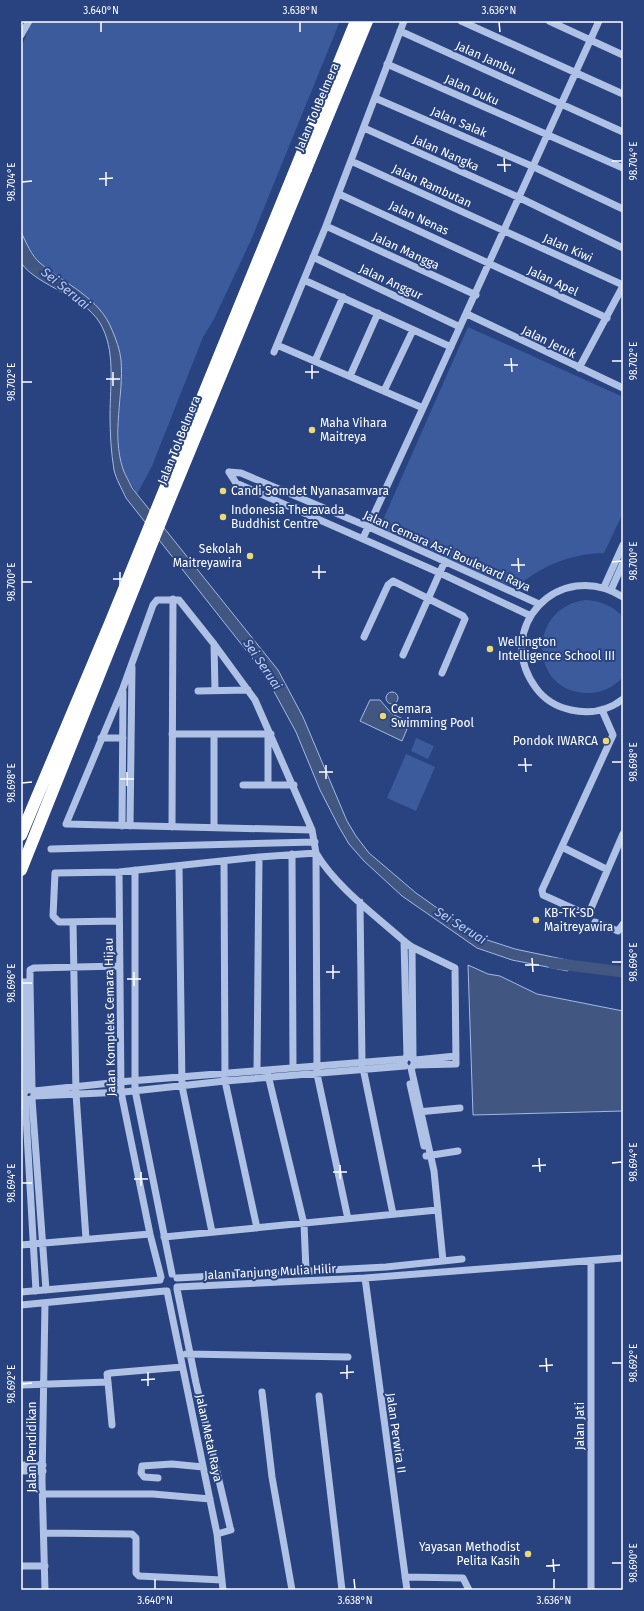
<svg xmlns="http://www.w3.org/2000/svg" width="644" height="1611" font-family="'Fira Sans',sans-serif">
  <style>
    .green { fill: #3c5b9d }
    .water { fill: #425682; stroke: #a3bae6 }
    .lines { fill: none; stroke-linecap: round; stroke-linejoin: round }
    .river { stroke: #425682; stroke-width: 11 }
    .minor { stroke: #afc1e5; stroke-width: 7 }
    .highway { stroke: #fff; stroke-width: 12 }
    .ticks { fill: none; stroke: #fff; stroke-width: 1.5 }
    .poi-dot { fill: #edd975; stroke: #284380; stroke-width: 1.5 }
    .labels { text-anchor: middle; stroke-width: 4; stroke-linejoin: round; paint-order: stroke }
    .street-label { font-size: 12px; fill: #fff; stroke: #284380 }
    .poi-label { font-size: 12px; fill: #fff; stroke: #284380; text-anchor: start }
    .water-label { font-size: 13px; font-style: italic; fill: #bacbed; stroke: #284380 }
    .neatline { fill: none; stroke: #fff; stroke-width: 1.5 }
    .ticks-label { font-size: 10px; text-anchor: middle; fill: #fff }
  </style>
  <rect width="100%" height="100%" fill="#284380"/>
  <path class="green" d="M 32,21 L 340,21 L 251,240 L 214,319 L 203,337 L 152,466 L 137,494 L 123,470 L 119,452 L 118,423 L 121,396 L 121,359 L 93,302 L 39,262 L 28,246 L 21,232 L 21,48 Z
    M 468,327 L 623,397 L 623,513 L 604,553 C 569,554 544,565 516,587 L 496,582 L 379,529 Z
    M 586,600 C 601,601 613,606 623,617 L 623,677 C 614,687 602,693 588,693 C 529,693 526,607 586,600 Z
    M 416,738 L 434,746 L 428,759 L 411,751 Z
    M 406,754 L 435,767 L 416,811 L 387,798 Z"/>
  <path class="water" d="M 21,232 C 26,242 31,255 40,263 C 65,284 100,298 112,330 C 116,339 120,350 121,360 C 124,396 111,433 123,469 C 125,475 129,481 132,488 L 278,670 L 303,717 L 347,821 L 356,836 L 369,853 L 416,893 L 478,937 L 515,949 L 567,960 L 568,971 L 512,960 L 477,948 L 402,896 L 364,861 L 349,844 L 339,827 L 320,790 L 296,732 L 264,673 L 126,498 C 122,489 116,479 114,470 C 111,452 110,433 110,415 C 110,385 116,350 100,323 C 82,294 40,288 21,263 Z
    M386 698a6 6 0 1 1 12 0a6 6 0 1 1-12 0Z
    M 370,700 L 380,700 L 392,714 L 410,722 L 402,741 L 360,721 Z
    M 468,965 L 488,974 L 500,976 L 537,994 L 623,1011 L 623,1111 L 473,1115 Z"/>
  <g class="lines">
    <path class="river" d="M 552,963 L 623,972"/>
    <path class="minor" d="M 461,21 L 623,94
      M 549,21 L 623,55
      M 400,31 L 623,132
      M 21,35 L 29,21
      M 387,64 L 623,168
      M 375,98 L 534,167 L 623,209
      M 364,128 L 520,198 L 623,248
      M 351,161 L 623,285
      M 339,194 L 607,318
      M 326,226 L 476,295
      M 313,257 L 460,327
      M 304,280 L 451,347
      M 467,314 L 623,388
      M 277,345 L 423,408 L 599,21
      M 274,352 L 326,226 L 404,21
      M 315,361 L 343,297
      M 579,368 L 623,286
      M 350,376 L 378,313
      M 384,391 L 413,330
      M 229,472 L 241,473 L 369,527 L 539,604
      M 229,472 L 236,483 L 440,573 L 531,616
      M 363,538 L 423,408
      M 604,587 L 623,545
      M 611,590 L 623,563
      M 623,597 C 559,557 492,629 536,688 C 544,699 557,707 571,710 C 589,714 608,711 623,699
      M 364,637 L 388,585 L 393,581 L 463,616 L 465,619 L 442,673
      M 214,644 L 215,690
      M 403,655 L 445,561
      M 198,691 L 248,690
      M 602,710 L 613,735 L 542,890 L 543,895 L 583,913 L 589,913 L 623,834
      M 172,734 L 271,734
      M 101,738 L 123,738
      M 243,785 L 294,785
      M 268,785 L 268,734
      M 122,826 L 123,692
      M 130,826 L 132,667
      M 172,827 L 173,599
      M 214,827 L 214,734
      M 312,830 L 66,824 L 123,688 L 153,605 L 157,600 L 179,600 L 214,644 L 255,700 L 312,830 L 316,853 L 317,1074 L 348,1219
      M 562,847 L 606,869
      M 51,849 L 315,842
      M 316,853 C 336,887 375,915 404,941 L 412,947 L 455,968 L 456,1064 L 415,1065
      M 292,854 L 293,1068
      M 224,861 L 225,1081 L 257,1228
      M 179,866 L 182,1086 L 212,1232
      M 135,870 L 135,1090 L 172,1274
      M 119,872 L 121,1092 L 150,1234 L 161,1277
      M 360,902 L 362,1063 L 393,1214
      M 119,921 L 59,922 L 53,916 L 55,873 L 119,872 L 259,857 L 316,853
      M 73,922 L 76,1094 L 86,1239
      M 595,922 L 618,931 L 623,924
      M 404,941 L 407,1057
      M 412,947 L 413,1058
      M 21,982 L 30,982 L 30,970 L 34,968 L 120,966
      M 25,982 L 26,1089
      M 30,982 L 32,1089
      M 415,1060 L 456,1056
      M 403,1064 L 406,1057 L 411,1057 L 415,1062 L 412,1068
      M 411,1068 L 434,1171 L 443,1261
      M 257,1071 L 259,857
      M 268,1075 L 304,1224 L 306,1270
      M 410,1084 L 424,1146
      M 34,1091 L 130,1081 L 404,1059
      M 34,1096 L 124,1092 L 225,1081 L 405,1066
      M 21,1099 C 26,1098 31,1102 34,1096 L 34,1091 L 27,1089 L 23,1095 L 25,1098 L 36,1291
      M 32,1099 L 46,1290
      M 418,1112 L 460,1108
      M 426,1156 L 458,1151
      M 164,1237 L 437,1210
      M 21,1245 L 150,1234
      M 591,1262 L 591,1590
      M 177,1278 L 386,1267 L 462,1259
      M 365,1278 L 407,1590
      M 177,1287 L 365,1278 L 623,1258
      M 177,1289 L 196,1383 L 230,1527 L 231,1530 L 217,1534
      M 167,1291 L 217,1534 L 223,1590
      M 21,1292 L 160,1280
      M 21,1305 L 165,1291
      M 186,1354 L 348,1357
      M 108,1382 L 112,1425
      M 21,1385 L 108,1382 L 107,1374 L 111,1373 L 182,1367
      M 262,1392 L 272,1477 L 292,1590
      M 319,1396 L 342,1590
      M 21,1465 L 43,1465
      M 21,1471 L 43,1471
      M 158,1478 L 144,1477 L 141,1473 L 142,1466 L 172,1464 L 203,1467
      M 43,1494 L 153,1494 L 210,1499
      M 44,1533 L 132,1534 L 136,1538 L 136,1573 L 139,1576 L 222,1580
      M 21,1566 L 45,1566
      M 405,1577 L 463,1578 L 469,1590
      M 45,1590 L 42,1481 L 45,1303"/>
    <path class="highway" d="M 21,835 L 111,621 L 356,21
      M 21,870 L 164,513 L 367,21"/>
  </g>
  <path class="ticks" d="M 101,22 L 101,32M 300,22 L 300,32M 499,22 L 500,32M 504,158 L 505,172M 612,161 L 622,161M 305,165 L 305,179M 497,165 L 511,165M 106,172 L 106,186M 298,172 L 312,171M 99,179 L 113,178M 22,182 L 32,181M 511,358 L 512,372M 612,361 L 622,361M 312,365 L 312,379M 504,365 L 518,365M 113,372 L 113,386M 305,372 L 319,372M 106,379 L 120,379M 22,382 L 32,382M 518,558 L 519,572M 612,562 L 622,561M 319,565 L 319,579M 511,565 L 525,565M 120,572 L 120,586M 312,572 L 326,572M 113,579 L 127,579M 22,582 L 32,582M 525,758 L 526,772M 612,762 L 622,762M 326,765 L 326,779M 518,765 L 532,765M 127,772 L 127,786M 319,772 L 333,772M 120,779 L 134,779M 22,783 L 32,782M 532,958 L 533,972M 612,962 L 622,962M 333,965 L 333,979M 525,965 L 539,965M 134,972 L 134,986M 326,972 L 340,972M 127,979 L 141,979M 22,983 L 32,983M 539,1158 L 540,1172M 612,1163 L 622,1162M 340,1165 L 340,1179M 532,1166 L 546,1165M 141,1172 L 141,1186M 333,1172 L 347,1172M 134,1179 L 148,1179M 22,1183 L 32,1183M 546,1358 L 547,1372M 612,1363 L 622,1363M 347,1365 L 347,1379M 539,1366 L 553,1365M 148,1372 L 148,1386M 340,1373 L 354,1372M 141,1380 L 155,1379M 22,1384 L 32,1383M 553,1559 L 554,1572M 612,1563 L 622,1563M 546,1566 L 560,1565M 155,1579 L 155,1589M 354,1579 L 355,1589M 554,1579 L 554,1589"/>
  <g class="poi-dot">
    <circle cx="312" cy="430" r="4"/>
    <circle cx="223" cy="491" r="4"/>
    <circle cx="223" cy="517" r="4"/>
    <circle cx="250" cy="556" r="4"/>
    <circle cx="490" cy="649" r="4"/>
    <circle cx="383" cy="716" r="4"/>
    <circle cx="606" cy="741" r="4"/>
    <circle cx="536" cy="920" r="4"/>
    <circle cx="528" cy="1554" r="4"/>
  </g>
  <g class="labels">
    <g class="street-label">
      <text transform="translate(486 58) rotate(24)" y="4">Jalan Jambu</text>
      <text transform="translate(472 90) rotate(24)" y="4">Jalan Duku</text>
      <text transform="translate(317 107) rotate(-67)" y="4">Jalan Tol Belmera</text>
      <text transform="translate(459 122) rotate(23)" y="4">Jalan Salak</text>
      <text transform="translate(446 153) rotate(24)" y="4">Jalan Nangka</text>
      <text transform="translate(432 186) rotate(25)" y="4">Jalan Rambutan</text>
      <text transform="translate(419 218) rotate(25)" y="4">Jalan Nenas</text>
      <text transform="translate(568 248) rotate(24)" y="4">Jalan Kiwi</text>
      <text transform="translate(406 251) rotate(25)" y="4">Jalan Mangga</text>
      <text transform="translate(553 281) rotate(25)" y="4">Jalan Apel</text>
      <text transform="translate(391 282) rotate(25)" y="4">Jalan Anggur</text>
      <text transform="translate(549 342) rotate(26)" y="4">Jalan Jeruk</text>
      <text transform="translate(179 440) rotate(-68)" y="4">Jalan Tol Belmera</text>
      <text transform="translate(447 551) rotate(24)" y="4">Jalan Cemara Asri Boulevard Raya</text>
      <text transform="translate(110 1017) rotate(-91)" y="4">Jalan Kompleks Cemara Hijau</text>
      <text transform="translate(270 1272) rotate(-3)" y="4">Jalan Tanjung Mulia Hilir</text>
      <text transform="translate(580 1426) rotate(-90)" y="4">Jalan Jati</text>
      <text transform="translate(396 1433) rotate(82)" y="4">Jalan Perwira II</text>
      <text transform="translate(209 1438) rotate(78)" y="4">Jalan Metal Raya</text>
      <text transform="translate(32 1447) rotate(-90)" y="4">Jalan Pendidikan</text>
    </g>
    <g class="poi-label">
      <text x="320" y="427">Maha Vihara<tspan x="320" dy="14">Maitreya</tspan></text>
      <text x="231" y="495">Candi Somdet Nyanasamvara</text>
      <text x="231" y="514">Indonesia Theravada<tspan x="231" dy="14">Buddhist Centre</tspan></text>
      <text x="242" y="553" text-anchor="end">Sekolah<tspan x="242" dy="14">Maitreyawira</tspan></text>
      <text x="498" y="646">Wellington<tspan x="498" dy="14">Intelligence School III</tspan></text>
      <text x="391" y="713">Cemara<tspan x="391" dy="14">Swimming Pool</tspan></text>
      <text x="598" y="745" text-anchor="end">Pondok IWARCA</text>
      <text x="544" y="917">KB-TK-SD<tspan x="544" dy="14">Maitreyawira</tspan></text>
      <text x="520" y="1551" text-anchor="end">Yayasan Methodist<tspan x="520" dy="14">Pelita Kasih</tspan></text>
    </g>
    <g class="water-label">
      <text transform="translate(66 288) rotate(39)" y="5">Sei Seruai</text>
      <text transform="translate(263 664) rotate(56)" y="5">Sei Seruai</text>
      <text transform="translate(461 925) rotate(32)" y="5">Sei Seruai</text>
    </g>
  </g>
  <rect width="644" height="1611" fill="none" stroke="#284380" stroke-width="44"/>
  <rect x="22" y="22" width="600" height="1567" class="neatline"/>
  <g class="ticks-label">
    <text x="101" y="14">3.640°N</text>
    <text x="300" y="14">3.638°N</text>
    <text x="499" y="14">3.636°N</text>
    <text transform="translate(633 161) rotate(-90)" y="4">98.704°E</text>
    <text transform="translate(11 182) rotate(-90)" y="4">98.704°E</text>
    <text transform="translate(633 361) rotate(-90)" y="4">98.702°E</text>
    <text transform="translate(11 382) rotate(-90)" y="4">98.702°E</text>
    <text transform="translate(633 561) rotate(-90)" y="4">98.700°E</text>
    <text transform="translate(11 582) rotate(-90)" y="4">98.700°E</text>
    <text transform="translate(633 762) rotate(-90)" y="4">98.698°E</text>
    <text transform="translate(11 783) rotate(-90)" y="4">98.698°E</text>
    <text transform="translate(633 962) rotate(-90)" y="4">98.696°E</text>
    <text transform="translate(11 983) rotate(-90)" y="4">98.696°E</text>
    <text transform="translate(633 1162) rotate(-90)" y="4">98.694°E</text>
    <text transform="translate(11 1183) rotate(-90)" y="4">98.694°E</text>
    <text transform="translate(633 1363) rotate(-90)" y="4">98.692°E</text>
    <text transform="translate(11 1384) rotate(-90)" y="4">98.692°E</text>
    <text transform="translate(633 1563) rotate(-90)" y="4">98.690°E</text>
    <text x="155" y="1604">3.640°N</text>
    <text x="355" y="1604">3.638°N</text>
    <text x="554" y="1604">3.636°N</text>
  </g>
</svg>
